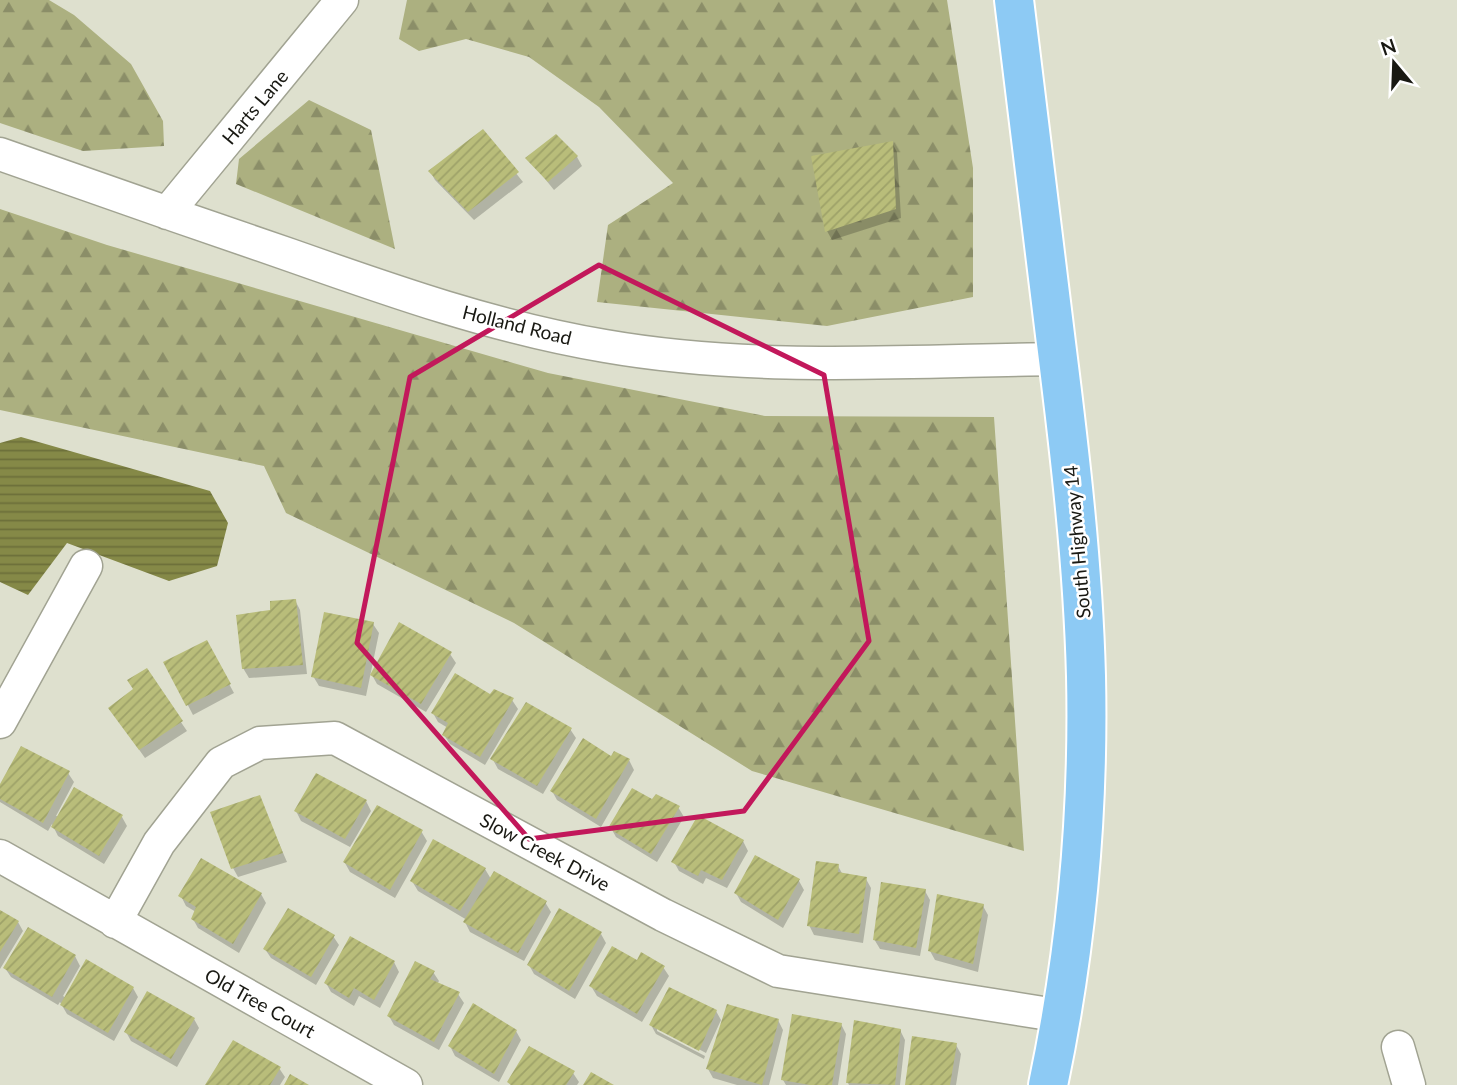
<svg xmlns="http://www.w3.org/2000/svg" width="1457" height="1085" font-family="Lato,sans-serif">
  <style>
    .forest { fill: url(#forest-firs) }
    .water { fill: url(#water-rules) }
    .shadow { fill: #0003 }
    .building { fill: url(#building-hatch) }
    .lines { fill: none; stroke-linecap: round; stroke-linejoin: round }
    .minor-casing { stroke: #a1a392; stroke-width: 35 }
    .major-casing { stroke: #fff; stroke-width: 42 }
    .minor { stroke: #fff; stroke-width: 32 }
    .major { stroke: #8dcaf4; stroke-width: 38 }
    .marked { fill: none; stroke: #c2185b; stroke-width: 5; stroke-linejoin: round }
    .labels { text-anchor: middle; stroke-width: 5; stroke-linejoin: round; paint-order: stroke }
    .street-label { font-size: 19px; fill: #191913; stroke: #fff }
  </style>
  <defs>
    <pattern id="forest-firs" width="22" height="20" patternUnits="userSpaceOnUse" patternTransform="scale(1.75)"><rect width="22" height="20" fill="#acb080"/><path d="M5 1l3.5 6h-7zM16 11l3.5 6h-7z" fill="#8b8e68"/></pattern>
    <pattern id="water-rules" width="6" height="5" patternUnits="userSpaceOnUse" patternTransform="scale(1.75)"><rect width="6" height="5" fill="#858947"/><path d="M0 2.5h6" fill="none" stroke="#6c6f3a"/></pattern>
    <pattern id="building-hatch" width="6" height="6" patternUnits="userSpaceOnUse" patternTransform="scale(1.75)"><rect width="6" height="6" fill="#b9bd7a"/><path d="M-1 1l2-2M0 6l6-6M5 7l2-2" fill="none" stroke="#9ea269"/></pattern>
  </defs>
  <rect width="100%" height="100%" fill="#dee0ce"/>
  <path class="forest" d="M 0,0 L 49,0 L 74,15 L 131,64 L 163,121 L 164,146 L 83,151 L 0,123 Z
    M 407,0 L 947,0 L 973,168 L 973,297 L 827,326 L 597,302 L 608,225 L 673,183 L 599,107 L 529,57 L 466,39 L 419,51 L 399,39 Z
    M 309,100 L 371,130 L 395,249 L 236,184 L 239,159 Z
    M 0,209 L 107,245 L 548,373 L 765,416 L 994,417 L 1024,851 L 752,771 L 514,623 L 286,513 L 264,466 L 0,410 Z"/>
  <path class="water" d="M 21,437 L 210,491 L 228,523 L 217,566 L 169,581 L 67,543 L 28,595 L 0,582 L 0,443 Z"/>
  <path class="shadow" d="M 483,132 L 523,182 L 474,220 L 435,180 L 430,171 Z
    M 892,143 L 897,152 L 901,218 L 832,240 L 827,231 Z
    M 577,157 L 582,166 L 554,190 L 528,158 Z
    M 295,600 L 300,610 L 307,674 L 249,678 L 243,668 L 272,612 Z
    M 373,624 L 379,633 L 366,696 L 319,686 L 313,676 Z
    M 206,642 L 234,693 L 193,715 L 166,663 Z
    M 450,654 L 456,663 L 426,712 L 377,684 L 372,675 Z
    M 146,671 L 187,731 L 145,758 L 116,717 Z
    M 491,697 L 512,700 L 518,709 L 485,765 L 450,744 L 444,735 L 448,728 L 438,722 L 433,713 Z
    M 570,729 L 576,738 L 543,794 L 498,769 L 492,758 Z
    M 629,760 L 634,770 L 601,827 L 557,800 L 552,791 Z
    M 68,773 L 74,782 L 56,816 L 122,817 L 127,826 L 104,864 L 58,836 L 52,824 L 48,831 L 0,802 L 0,788 Z
    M 259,797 L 287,862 L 238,877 L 233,868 Z
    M 366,801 L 371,811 L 350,847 L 301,821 L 296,811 Z
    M 653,802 L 678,807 L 684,817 L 657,862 L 616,837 L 611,828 Z
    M 421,831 L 427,841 L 395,898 L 350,872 L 345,863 Z
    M 743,841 L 748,851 L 727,888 L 706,878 L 703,884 L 679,871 L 674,862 Z
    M 756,858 L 799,881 L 804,890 L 783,928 L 741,902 L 736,893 Z
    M 838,866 L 843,875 L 866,879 L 871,888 L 863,943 L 814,935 L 809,925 Z
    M 485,869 L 491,879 L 545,902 L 551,912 L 524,961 L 470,932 L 465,922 L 467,920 L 418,891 L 412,881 Z
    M 925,891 L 930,900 L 920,956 L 880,949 L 874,939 Z
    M 261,894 L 266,903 L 239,953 L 198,928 L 193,919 L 196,912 L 186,906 L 181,896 Z
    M 983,906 L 988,915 L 978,972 L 935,960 L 930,951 Z
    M 0,912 L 18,922 L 23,931 L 0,969 Z
    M 601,934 L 606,943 L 575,999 L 534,974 L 529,965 Z
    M 333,936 L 339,945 L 316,985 L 271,958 L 265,949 Z
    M 75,956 L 80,966 L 63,996 L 66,998 L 133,988 L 138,997 L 114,1041 L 67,1014 L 60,1002 L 58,1005 L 11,977 L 5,968 Z
    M 394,962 L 399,972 L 380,1008 L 359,996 L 354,1006 L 331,992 L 326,983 Z
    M 637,962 L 663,967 L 669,976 L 642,1022 L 597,996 L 591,986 Z
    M 433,972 L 439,981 L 437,984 L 458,994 L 464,1003 L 439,1050 L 394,1025 L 389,1016 Z
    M 716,1011 L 721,1020 L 706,1053 L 657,1027 L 657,1031 L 705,1056 L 704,1059 L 656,1034 L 651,1025 Z
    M 194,1019 L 199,1028 L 177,1067 L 131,1041 L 126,1032 Z
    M 778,1020 L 783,1030 L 769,1085 L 737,1085 L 713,1078 L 708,1069 Z
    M 841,1024 L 846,1034 L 838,1085 L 786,1085 L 783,1080 Z
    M 900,1030 L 905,1040 L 900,1085 L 849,1085 L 848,1083 Z
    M 516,1031 L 521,1040 L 499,1082 L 455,1056 L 450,1046 Z
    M 956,1045 L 961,1054 L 956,1085 L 907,1085 Z
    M 279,1068 L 285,1077 L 280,1085 L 207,1085 Z
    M 573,1073 L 579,1082 L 577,1085 L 511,1085 L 509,1082 Z"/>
  <path class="building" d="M 483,129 L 519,172 L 468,212 L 428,171 Z
    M 556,134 L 578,156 L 548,182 L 525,158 Z
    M 893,141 L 896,209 L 825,232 L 811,156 Z
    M 296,599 L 303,665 L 242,669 L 236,615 L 270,610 L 270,601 Z
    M 324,612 L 374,622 L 361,688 L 311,677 Z
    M 399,622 L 452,652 L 421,704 L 370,675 Z
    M 207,640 L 231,684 L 186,706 L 163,662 Z
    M 147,668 L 183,721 L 139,750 L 108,708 L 133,689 L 127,680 Z
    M 455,673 L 490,694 L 494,689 L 514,698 L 480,757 L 442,735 L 448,723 L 431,713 Z
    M 526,702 L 572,728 L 537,786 L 490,759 Z
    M 583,738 L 611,756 L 614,751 L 630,759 L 596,819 L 550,791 Z
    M 21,746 L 70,771 L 43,823 L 0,799 L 0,784 Z
    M 316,773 L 367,800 L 345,839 L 294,811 Z
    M 74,787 L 123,815 L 99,856 L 51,827 Z
    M 632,788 L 652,799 L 656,794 L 680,806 L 651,854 L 608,828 Z
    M 260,795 L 283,853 L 231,869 L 210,812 Z
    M 377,805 L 423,830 L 390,890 L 343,862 Z
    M 698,815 L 744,840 L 722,880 L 701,870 L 698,876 L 671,862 Z
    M 433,839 L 486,868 L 460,911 L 410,881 Z
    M 755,855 L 800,879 L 778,920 L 734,893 Z
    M 201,858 L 262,893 L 233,944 L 191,919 L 196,907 L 178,896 Z
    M 816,861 L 839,864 L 838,872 L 867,877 L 859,934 L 807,926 Z
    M 494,871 L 547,901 L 518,953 L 463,922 Z
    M 881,882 L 926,889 L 916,948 L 873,940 Z
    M 937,894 L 984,904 L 973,964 L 928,951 Z
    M 288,908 L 335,935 L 311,977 L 263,949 Z
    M 559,908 L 602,932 L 569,991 L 527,965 Z
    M 0,910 L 19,921 L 0,952 Z
    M 28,927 L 76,955 L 52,997 L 3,968 Z
    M 350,936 L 395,961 L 374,1000 L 354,988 L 349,998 L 324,983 Z
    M 612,946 L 637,960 L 641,952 L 665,966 L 637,1014 L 589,986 Z
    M 86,959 L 134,987 L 108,1033 L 60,1005 Z
    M 415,961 L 435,971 L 430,979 L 460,992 L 434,1042 L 387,1016 Z
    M 669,987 L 717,1010 L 699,1051 L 649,1025 Z
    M 147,991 L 195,1018 L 171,1059 L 124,1032 Z
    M 473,1003 L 517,1030 L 494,1074 L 448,1046 Z
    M 727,1004 L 779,1019 L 762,1085 L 706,1069 Z
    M 792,1014 L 842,1023 L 832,1085 L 810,1085 L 781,1080 Z
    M 854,1020 L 901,1029 L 895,1085 L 846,1083 Z
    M 912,1036 L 957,1043 L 950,1085 L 905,1085 Z
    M 233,1040 L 281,1067 L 270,1085 L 205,1085 Z
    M 529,1046 L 575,1071 L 566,1085 L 511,1085 L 507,1082 Z
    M 591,1072 L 614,1085 L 583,1085 Z
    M 290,1074 L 309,1085 L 284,1085 Z"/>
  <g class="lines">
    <g class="minor-casing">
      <path id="minor" d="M 0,154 C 97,188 193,222 290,255 C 392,291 497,328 605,346 C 754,372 907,361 1058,359
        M 167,213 L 342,0
        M 0,722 L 86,566
        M 0,856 L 406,1085
        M 115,922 L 159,843 L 221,763 L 260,743 L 335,738 L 663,915 L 778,971 L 1062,1016
        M 1398,1047 L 1409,1085"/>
    </g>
    <g class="major-casing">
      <path id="major" d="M 1014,0 C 1028,114 1042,229 1056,343 C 1070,454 1083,565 1086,676 C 1089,812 1076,952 1048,1085"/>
    </g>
    <use href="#minor" class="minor"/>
    <use href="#major" class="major"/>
  </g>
  <path class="marked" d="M 599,265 L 824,375 L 869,641 L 744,811 L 529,839 L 357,643 L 410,377 Z"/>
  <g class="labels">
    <g class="street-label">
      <text transform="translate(255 107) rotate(-50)" y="7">Harts Lane</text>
      <text transform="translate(517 325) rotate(14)" y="7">Holland Road</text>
      <text transform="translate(1077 542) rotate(-95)" y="7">South Highway 14</text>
      <text transform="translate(545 852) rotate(28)" y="7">Slow Creek Drive</text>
      <text transform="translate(260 1003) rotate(29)" y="7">Old Tree Court</text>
    </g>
  </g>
  <g transform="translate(1394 63) rotate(341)" stroke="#ffffff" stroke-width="5" paint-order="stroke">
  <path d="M0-5L12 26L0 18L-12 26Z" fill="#191913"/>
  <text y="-10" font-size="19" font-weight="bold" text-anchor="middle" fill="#191913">N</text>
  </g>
</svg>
